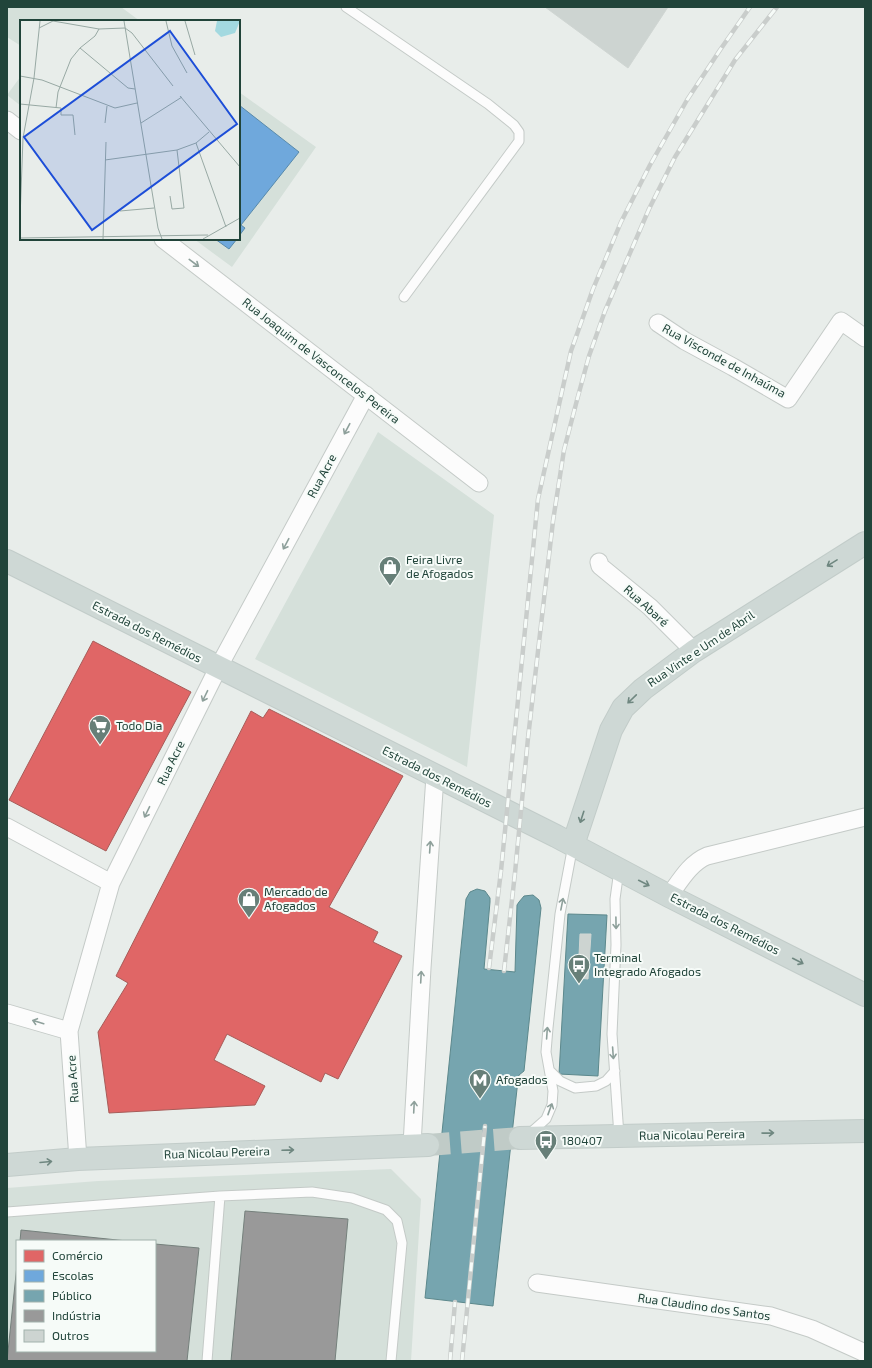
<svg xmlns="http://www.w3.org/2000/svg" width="872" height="1368" font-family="'Exo 2',sans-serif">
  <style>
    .built { fill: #d5e0da; fill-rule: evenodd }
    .shops { fill: #e06666; stroke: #a75c59 }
    .schools { fill: #6fa8dc; stroke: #588aab }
    .public { fill: #76a5af; stroke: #5c888c }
    .industry { fill: #999; stroke: #75807c }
    .building { fill: #cdd4d1; stroke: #d0d6d3 }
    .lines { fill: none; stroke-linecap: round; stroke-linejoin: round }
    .primary-tunnel { stroke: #c0cbc7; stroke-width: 22; stroke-dasharray: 22 11; stroke-linecap: butt }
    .lane-casing { stroke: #c4cac7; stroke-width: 11 }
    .street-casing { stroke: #c4cac7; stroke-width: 19 }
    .primary-casing { stroke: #c2ccc9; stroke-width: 24 }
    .lane { stroke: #fcfcfc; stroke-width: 9 }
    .street { stroke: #fcfcfc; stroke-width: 17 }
    .primary { stroke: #ced8d5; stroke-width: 22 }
    .rail-casing { stroke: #c9cdcb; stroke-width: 4.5 }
    .rail { stroke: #f6fbf8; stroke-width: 3; stroke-dasharray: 9; stroke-linecap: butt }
    .oneway { stroke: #8ea09b }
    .oneway2 { stroke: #6f8780 }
    .labels { text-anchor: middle; stroke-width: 4; stroke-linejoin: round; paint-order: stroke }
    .street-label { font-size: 12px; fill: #21443a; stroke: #f6fbf8 }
    .poi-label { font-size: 12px; fill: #21443a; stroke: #f6fbf8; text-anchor: start }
    .inset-road { fill: none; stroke: #98a9a4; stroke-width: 1 }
    .view { fill: #1d4ed8; fill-opacity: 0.15; stroke: #1d4ed8; stroke-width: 2 }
    .inset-edge { fill: none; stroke: #21443a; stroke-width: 2 }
  </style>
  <rect width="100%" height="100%" fill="#e8edea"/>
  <path class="built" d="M 7,7 L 121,7 L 140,21 L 21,21 L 21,46 L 7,37 Z
    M 21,76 L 21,106 L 7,95 Z
    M 239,92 L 316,147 L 232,267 L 194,239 L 239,239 Z
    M 378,432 L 494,515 L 467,767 L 255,659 Z
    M 391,1169 L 421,1199 L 411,1361 L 7,1361 L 7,1188 L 98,1181 ZM 17,1241 L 155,1241 L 155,1351 L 17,1351 Z"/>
  <path class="shops" d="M 93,641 L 191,692 L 106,851 L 9,800 Z
    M 269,709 L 403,776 L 329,907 L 378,932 L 373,942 L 402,956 L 338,1079 L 325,1073 L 321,1082 L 227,1034 L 214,1060 L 265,1086 L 255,1105 L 109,1113 L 98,1032 L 128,983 L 116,976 L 251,711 L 263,718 Z"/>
  <path class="schools" d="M 239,105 L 299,152 L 241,225 L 245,228 L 239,236 Z
    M 215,239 L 237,239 L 229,249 Z"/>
  <path class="public" d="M 477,889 L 485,891 L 490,898 L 490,902 L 484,969 L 515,972 L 517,905 L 519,902 L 524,896 L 533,895 L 539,900 L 541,908 L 524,1071 L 519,1075 L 518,1080 L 493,1306 L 425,1298 L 466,899 L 470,892 Z
    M 568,914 L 607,915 L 598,1076 L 559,1074 Z"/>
  <path class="industry" d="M 245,1211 L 348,1219 L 335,1361 L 231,1361 Z
    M 21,1230 L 127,1241 L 20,1241 Z
    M 155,1244 L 199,1248 L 187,1361 L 7,1361 L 17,1265 L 17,1351 L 155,1351 Z"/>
  <path class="building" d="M 545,7 L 668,7 L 628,68 Z
    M 580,934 L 591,934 L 588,979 L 578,978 Z"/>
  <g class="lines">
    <path class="primary-tunnel" d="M 428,1145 L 520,1138"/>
    <g class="lane-casing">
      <path id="lane" d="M 346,7 L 488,104 L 514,125 L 519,132 L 519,141 L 404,297
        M 619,870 L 615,899 L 616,945 L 612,1034 L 619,1136
        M 550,1071 L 560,1081 L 575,1088 L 596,1086 L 606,1081 L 615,1071
        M 529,1134 L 546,1119 L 552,1105 L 553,1091 L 546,1052 L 548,1028 L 560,914 L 573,845
        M 7,1212 L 220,1196 L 312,1192 L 352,1198 L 386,1210 L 397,1221 L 402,1243 L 391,1361
        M 207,1361 L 220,1196"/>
    </g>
    <g class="street-casing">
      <path id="street" d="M 7,120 L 21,131
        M 163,239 L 479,483
        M 658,323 L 685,341 L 733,367 L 788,399 L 841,321 L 865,338
        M 599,562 L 600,566 L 650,607 L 694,651
        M 7,827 L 111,883
        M 669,896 C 680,881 690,863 707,856 L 865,817
        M 7,1013 L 69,1031
        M 412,1145 L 422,968 L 435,776
        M 78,1159 L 69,1031 L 111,883 L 218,668 L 366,395
        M 537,1283 L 771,1316 L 812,1329 L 865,1353"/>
    </g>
    <g class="primary-casing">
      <path id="primary" d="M 7,561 L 556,836 L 669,896 L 865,995
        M 573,845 L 611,730 L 623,708 L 643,689 L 694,651 L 865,543
        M 520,1138 L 865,1131
        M 7,1165 L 78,1159 L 428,1145"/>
    </g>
    <use href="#lane" class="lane"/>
    <use href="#street" class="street"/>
    <use href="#primary" class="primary"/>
    <g class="rail-casing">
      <path id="rail" d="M 489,968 L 501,871 L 538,499 L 571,351 L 593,289 L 621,222 L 650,165 L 687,100 L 720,50 L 750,7
        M 504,971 L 515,873 L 528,738 L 553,521 L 564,450 L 577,400 L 589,356 L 605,311 L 649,209 L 675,157 L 735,60 L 777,7
        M 450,1361 L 455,1302
        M 462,1361 L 485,1126"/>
    </g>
    <use href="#rail" class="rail"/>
  </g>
  <defs><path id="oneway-shaft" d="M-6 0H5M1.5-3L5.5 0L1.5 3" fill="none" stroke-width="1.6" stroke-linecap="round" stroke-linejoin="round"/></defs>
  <g class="oneway">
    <use href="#oneway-shaft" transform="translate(194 263) rotate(37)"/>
    <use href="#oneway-shaft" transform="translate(347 429) rotate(118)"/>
    <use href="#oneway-shaft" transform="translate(286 544) rotate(118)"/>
    <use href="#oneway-shaft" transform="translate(205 696) rotate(116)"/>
    <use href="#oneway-shaft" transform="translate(147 812) rotate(116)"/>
    <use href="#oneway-shaft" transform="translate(430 847) rotate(-86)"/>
    <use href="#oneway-shaft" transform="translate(562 904) rotate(-79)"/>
    <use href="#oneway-shaft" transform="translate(616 923) rotate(89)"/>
    <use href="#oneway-shaft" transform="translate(421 977) rotate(-87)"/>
    <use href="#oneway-shaft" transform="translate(38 1022) rotate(-163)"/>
    <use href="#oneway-shaft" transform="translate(547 1033) rotate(-86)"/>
    <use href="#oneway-shaft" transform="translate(613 1053) rotate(86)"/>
    <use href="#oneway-shaft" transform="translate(414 1107) rotate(-87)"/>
    <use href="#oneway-shaft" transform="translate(550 1109) rotate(-70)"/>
  </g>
  <g class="oneway2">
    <use href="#oneway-shaft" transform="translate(832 563) rotate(148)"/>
    <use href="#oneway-shaft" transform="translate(632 699) rotate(136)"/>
    <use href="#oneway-shaft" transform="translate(582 817) rotate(108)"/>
    <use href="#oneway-shaft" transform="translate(644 883) rotate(27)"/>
    <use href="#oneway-shaft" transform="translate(798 961) rotate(27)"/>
    <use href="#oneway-shaft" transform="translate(768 1133) rotate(-1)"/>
    <use href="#oneway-shaft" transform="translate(288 1150) rotate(-2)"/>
    <use href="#oneway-shaft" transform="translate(46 1162) rotate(-5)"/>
  </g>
  <defs>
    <g id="shop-pin" transform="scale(1.15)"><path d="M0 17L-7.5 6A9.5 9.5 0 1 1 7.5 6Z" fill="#677f78" stroke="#f6fbf8"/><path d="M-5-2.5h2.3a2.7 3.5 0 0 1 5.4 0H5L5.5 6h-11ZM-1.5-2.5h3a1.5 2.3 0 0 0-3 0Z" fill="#fff"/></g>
    <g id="supermarket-pin" transform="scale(1.15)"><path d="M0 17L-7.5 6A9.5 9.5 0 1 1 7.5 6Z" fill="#677f78" stroke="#f6fbf8"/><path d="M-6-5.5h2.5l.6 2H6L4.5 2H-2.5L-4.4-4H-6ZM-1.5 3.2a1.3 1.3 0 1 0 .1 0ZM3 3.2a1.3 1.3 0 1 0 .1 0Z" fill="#fff"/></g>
    <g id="bus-pin" transform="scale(1.15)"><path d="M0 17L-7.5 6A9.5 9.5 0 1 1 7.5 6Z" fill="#677f78" stroke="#f6fbf8"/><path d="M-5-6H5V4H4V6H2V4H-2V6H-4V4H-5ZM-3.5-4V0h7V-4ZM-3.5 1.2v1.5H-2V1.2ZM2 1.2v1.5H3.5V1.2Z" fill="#fff"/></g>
    <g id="metro-pin" transform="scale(1.15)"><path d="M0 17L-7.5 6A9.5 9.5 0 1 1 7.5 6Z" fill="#677f78" stroke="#f6fbf8"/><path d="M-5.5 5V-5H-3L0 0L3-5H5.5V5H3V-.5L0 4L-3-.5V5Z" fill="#fff"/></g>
  </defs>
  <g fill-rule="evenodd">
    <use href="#shop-pin" x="390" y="567"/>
    <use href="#supermarket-pin" x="100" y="726"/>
    <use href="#shop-pin" x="249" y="899"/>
    <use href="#bus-pin" x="579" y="965"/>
    <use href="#metro-pin" x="480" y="1080"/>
    <use href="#bus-pin" x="546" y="1141"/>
  </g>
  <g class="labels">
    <g class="street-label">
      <text transform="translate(321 361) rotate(38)" y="4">Rua Joaquim de Vasconcelos Pereira</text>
      <text transform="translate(724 361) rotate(29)" y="4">Rua Visconde de Inhaúma</text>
      <text transform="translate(322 476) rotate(-62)" y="4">Rua Acre</text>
      <text transform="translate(646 606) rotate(42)" y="4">Rua Abaré</text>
      <text transform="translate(147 632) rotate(27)" y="4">Estrada dos Remédios</text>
      <text transform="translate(701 649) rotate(-34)" y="4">Rua Vinte e Um de Abril</text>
      <text transform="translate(171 763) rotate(-64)" y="4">Rua Acre</text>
      <text transform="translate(437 777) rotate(27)" y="4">Estrada dos Remédios</text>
      <text transform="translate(725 924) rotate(27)" y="4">Estrada dos Remédios</text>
      <text transform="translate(73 1079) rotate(-94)" y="4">Rua Acre</text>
      <text transform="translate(692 1135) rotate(-1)" y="4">Rua Nicolau Pereira</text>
      <text transform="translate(217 1153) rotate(-2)" y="4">Rua Nicolau Pereira</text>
      <text transform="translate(704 1307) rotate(8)" y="4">Rua Claudino dos Santos</text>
    </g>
    <g class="poi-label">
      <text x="406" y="564">Feira Livre<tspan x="406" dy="14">de Afogados</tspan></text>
      <text x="116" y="730">Todo Dia</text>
      <text x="264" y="896">Mercado de<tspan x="264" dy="14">Afogados</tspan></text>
      <text x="594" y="962">Terminal<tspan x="594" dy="14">Integrado Afogados</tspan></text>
      <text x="496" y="1084">Afogados</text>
      <text x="562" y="1145">180407</text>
    </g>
  </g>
  <g transform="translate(20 20)">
    <rect width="220" height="220" fill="#e8edea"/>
    <path d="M 197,1 L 220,1 L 215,13 L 201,17 L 195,11 Z" fill="#a3d9e0"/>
    <path class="inset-road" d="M 104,1 L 138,208 L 142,219M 146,1 L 152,26 L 167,53M 165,1 L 175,35M 19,8 L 33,1 L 79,9 L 105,8M 105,8 L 112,13 L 153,66M 60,28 L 108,68 L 115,69M 0,56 L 22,60 L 95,88 L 117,83M 160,76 L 220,147M 0,84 L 41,88 L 41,95 L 53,95 L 55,115M 36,88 L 38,72 L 51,39 L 60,28 L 75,16 L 79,9M 85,103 L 87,86M 121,103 L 162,77M 176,123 L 206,207M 85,140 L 157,130 L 176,123 L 189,112M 150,176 L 152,189 L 164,188 L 157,130M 100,191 L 134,188M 0,199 L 3,118 L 14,58 L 20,1M 0,218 L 188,215M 83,219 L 86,122M 183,219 L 220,198"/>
    <path class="view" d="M 150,11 L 217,104 L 72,210 L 4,117 Z"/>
    <rect width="220" height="220" class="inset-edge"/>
  </g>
  <rect width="872" height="1368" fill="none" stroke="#21443a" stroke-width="16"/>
  <rect x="16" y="1240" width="140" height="112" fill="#f6fbf8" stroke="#a1b2ac"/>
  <rect x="24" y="1250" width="20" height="12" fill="#e06666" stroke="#a1b2ac"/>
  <text x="52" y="1260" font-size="12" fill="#21443a">Comércio</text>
  <rect x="24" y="1270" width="20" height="12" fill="#6fa8dc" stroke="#a1b2ac"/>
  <text x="52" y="1280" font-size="12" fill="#21443a">Escolas</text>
  <rect x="24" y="1290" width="20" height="12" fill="#76a5af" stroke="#a1b2ac"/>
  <text x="52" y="1300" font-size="12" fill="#21443a">Público</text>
  <rect x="24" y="1310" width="20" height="12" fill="#999999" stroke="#a1b2ac"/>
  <text x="52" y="1320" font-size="12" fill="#21443a">Indústria</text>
  <rect x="24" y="1330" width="20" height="12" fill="#cdd4d1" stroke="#a1b2ac"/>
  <text x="52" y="1340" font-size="12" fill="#21443a">Outros</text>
</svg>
